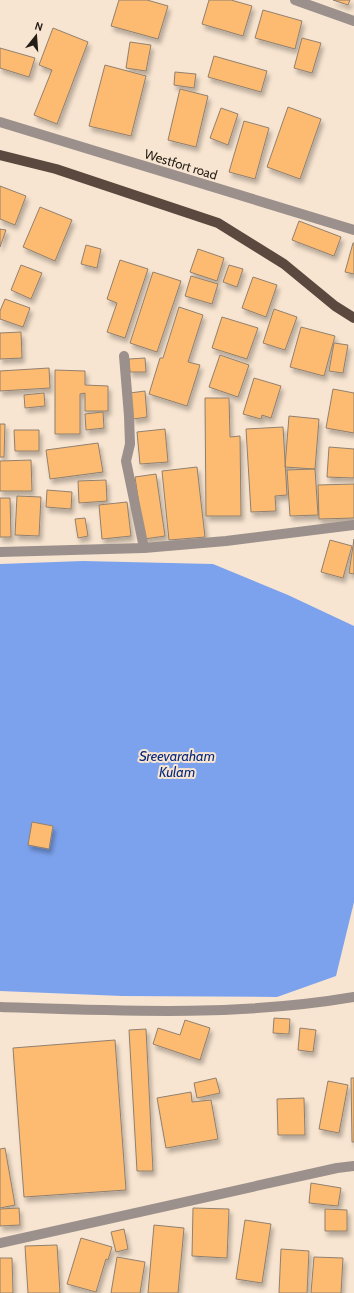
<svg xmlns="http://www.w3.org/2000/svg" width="354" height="1293" font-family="Cabin,sans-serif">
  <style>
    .water { fill: #7ca2ed }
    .building { fill: #fdbb72; stroke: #91806e; filter: url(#shadow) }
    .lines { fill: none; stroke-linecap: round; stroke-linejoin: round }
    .minor { stroke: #9b908b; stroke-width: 10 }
    .major { stroke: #5b4940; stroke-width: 10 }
    .labels { text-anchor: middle; stroke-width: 4; stroke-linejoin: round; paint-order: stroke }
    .street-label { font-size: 13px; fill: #251e17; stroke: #f8e5d1 }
    .water-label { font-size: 14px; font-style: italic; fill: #06297e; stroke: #f8e5d1 }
  </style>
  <defs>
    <filter id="shadow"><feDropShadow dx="2.5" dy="4.5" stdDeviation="2" flood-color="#0004"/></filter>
  </defs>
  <rect width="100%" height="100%" fill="#f8e5d1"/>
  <path class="water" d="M 83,561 L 213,564 L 288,595 L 354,626 L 354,902 L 336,976 L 277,997 L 122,996 L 0,991 L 0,564 Z"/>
  <path class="building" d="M 119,0 L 147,0 L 168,6 L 158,39 L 111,26 Z
    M 209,0 L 231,0 L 252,6 L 243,36 L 202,24 Z
    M 333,0 L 350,0 L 348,5 Z
    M 263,10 L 302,21 L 295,49 L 255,38 Z
    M 53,28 L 88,42 L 57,124 L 34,115 L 52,70 L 39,65 Z
    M 302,38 L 321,43 L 312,73 L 294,68 Z
    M 130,42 L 151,45 L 146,71 L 126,68 Z
    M 0,48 L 35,58 L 29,77 L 0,68 Z
    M 214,56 L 267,71 L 261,92 L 208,77 Z
    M 105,65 L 146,76 L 131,136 L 89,126 Z
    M 175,72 L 196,74 L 194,88 L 174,85 Z
    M 180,89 L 208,96 L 196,147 L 168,140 Z
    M 288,107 L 321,119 L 300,179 L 267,167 Z
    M 221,108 L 238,114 L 228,145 L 210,138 Z
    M 244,121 L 269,128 L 255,179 L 229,172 Z
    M 0,186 L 26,196 L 15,225 L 0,219 Z
    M 40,207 L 72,220 L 55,261 L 23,247 Z
    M 299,221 L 341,237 L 334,256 L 292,240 Z
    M 0,229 L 6,230 L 0,247 Z
    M 353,243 L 354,243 L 354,274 L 345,272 Z
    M 86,245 L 101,249 L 97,268 L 81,264 Z
    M 198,249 L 224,258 L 217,281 L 190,272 Z
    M 120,260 L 148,269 L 125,338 L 107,332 L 117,303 L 107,299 Z
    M 21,265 L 42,273 L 31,299 L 11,290 Z
    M 229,265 L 243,269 L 237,287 L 223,282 Z
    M 153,272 L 181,281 L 157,352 L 130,343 Z
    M 191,276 L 218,284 L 212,304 L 185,296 Z
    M 253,277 L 277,285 L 266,317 L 242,308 Z
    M 5,299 L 30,308 L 23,327 L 0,319 L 0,311 Z
    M 179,307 L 203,315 L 188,362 L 200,365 L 187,406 L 149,394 L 160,358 L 163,358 Z
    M 274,309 L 297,317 L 285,350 L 263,343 Z
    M 222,317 L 258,328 L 247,359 L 212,348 Z
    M 301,327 L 335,336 L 324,376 L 290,367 Z
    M 21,332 L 22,358 L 0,359 L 0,333 Z
    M 334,343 L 348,345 L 343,373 L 329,371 Z
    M 220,355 L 249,365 L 238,397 L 209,387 Z
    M 145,358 L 146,372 L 130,372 L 129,359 Z
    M 49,368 L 50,388 L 0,391 L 0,371 Z
    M 55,370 L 85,371 L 85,385 L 108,386 L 108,411 L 85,411 L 85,393 L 80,394 L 80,434 L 55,434 Z
    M 254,378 L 281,386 L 271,418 L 262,415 L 261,419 L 243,414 Z
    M 333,389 L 354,393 L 354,433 L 326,428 Z
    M 145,391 L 147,417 L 133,419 L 130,393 Z
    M 44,393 L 45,406 L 25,408 L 24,395 Z
    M 205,398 L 229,398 L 230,437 L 240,436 L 241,516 L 206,516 Z
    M 103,412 L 104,428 L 86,430 L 85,414 Z
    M 289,416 L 319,419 L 315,469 L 285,467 Z
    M 0,424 L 5,424 L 4,457 L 0,457 Z
    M 283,427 L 287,495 L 275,496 L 276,511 L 251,512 L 246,429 Z
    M 165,429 L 168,462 L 140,464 L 137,432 Z
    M 14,430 L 39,430 L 39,451 L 15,451 Z
    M 98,443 L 103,472 L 50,479 L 46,450 Z
    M 329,447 L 354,449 L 354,478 L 327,477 Z
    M 31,460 L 32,491 L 0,491 L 0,461 Z
    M 197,467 L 205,537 L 169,540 L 162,471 Z
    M 315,469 L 318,515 L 290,516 L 287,470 Z
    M 156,474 L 165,536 L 144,539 L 135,477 Z
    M 106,480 L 107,501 L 79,503 L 78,481 Z
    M 354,484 L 354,518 L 319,519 L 318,485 Z
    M 47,490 L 72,492 L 71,509 L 46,507 Z
    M 17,496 L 41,497 L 39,536 L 15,535 Z
    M 0,498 L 10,498 L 11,537 L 0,537 Z
    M 127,502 L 131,536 L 102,539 L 99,505 Z
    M 85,518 L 88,536 L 78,538 L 75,519 Z
    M 354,539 L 354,574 L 349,573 Z
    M 330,540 L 352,546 L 343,578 L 321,572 Z
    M 32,822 L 53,826 L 49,849 L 28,845 Z
    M 274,1018 L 290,1019 L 289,1034 L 273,1033 Z
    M 185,1020 L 210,1028 L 200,1060 L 153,1044 L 158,1028 L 180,1035 Z
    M 300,1028 L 316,1030 L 313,1052 L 298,1050 Z
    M 146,1029 L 153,1171 L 137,1171 L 129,1030 Z
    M 115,1040 L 126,1190 L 24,1197 L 13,1048 Z
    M 216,1078 L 220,1093 L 197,1098 L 194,1083 Z
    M 351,1078 L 354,1078 L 354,1142 L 352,1142 Z
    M 328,1081 L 348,1085 L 339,1133 L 319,1129 Z
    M 191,1092 L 192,1102 L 211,1100 L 218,1139 L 166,1148 L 157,1098 Z
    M 304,1098 L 305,1135 L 278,1135 L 277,1099 Z
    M 5,1148 L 15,1205 L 0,1208 L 0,1149 Z
    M 311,1183 L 341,1188 L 338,1206 L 309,1203 Z
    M 19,1208 L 20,1225 L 0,1226 L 0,1209 Z
    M 193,1208 L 229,1209 L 227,1258 L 192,1256 Z
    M 325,1209 L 347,1210 L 347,1231 L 325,1231 Z
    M 245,1220 L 271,1224 L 262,1283 L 236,1279 Z
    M 154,1225 L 184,1228 L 178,1293 L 148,1293 Z
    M 124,1229 L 128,1249 L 116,1252 L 111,1232 Z
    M 81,1238 L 112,1247 L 108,1260 L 106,1259 L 96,1292 L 67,1284 Z
    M 57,1245 L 60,1293 L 28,1293 L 25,1246 Z
    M 281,1249 L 309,1251 L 307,1293 L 279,1293 Z
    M 117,1257 L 145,1262 L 140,1293 L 111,1293 Z
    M 314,1257 L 343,1258 L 341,1293 L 311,1293 Z
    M 0,1258 L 12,1258 L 13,1293 L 0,1293 Z"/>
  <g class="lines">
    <path class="minor" d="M 295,0 L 354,21
      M 0,122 L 354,230
      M 124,356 L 129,416 L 130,444 L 126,461 L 144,548
      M 0,552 L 144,548 L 226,541 L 354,525
      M 0,1007 C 118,1011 237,1017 354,997
      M 0,1243 L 337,1168 L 354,1166"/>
    <path class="major" d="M 0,155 L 56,169 L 218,223 L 284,264 L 335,306 L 354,318"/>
  </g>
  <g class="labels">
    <g class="street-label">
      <text transform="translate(181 164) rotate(17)" y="5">Westfort road</text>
    </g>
    <g class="water-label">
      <text x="177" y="761">Sreevaraham<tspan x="177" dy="16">Kulam</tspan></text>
    </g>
  </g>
  <g transform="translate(36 36) rotate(17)" stroke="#f8e5d1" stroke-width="3" paint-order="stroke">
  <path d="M0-3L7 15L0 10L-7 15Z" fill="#251e17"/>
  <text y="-6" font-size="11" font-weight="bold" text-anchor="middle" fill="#251e17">N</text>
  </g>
</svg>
